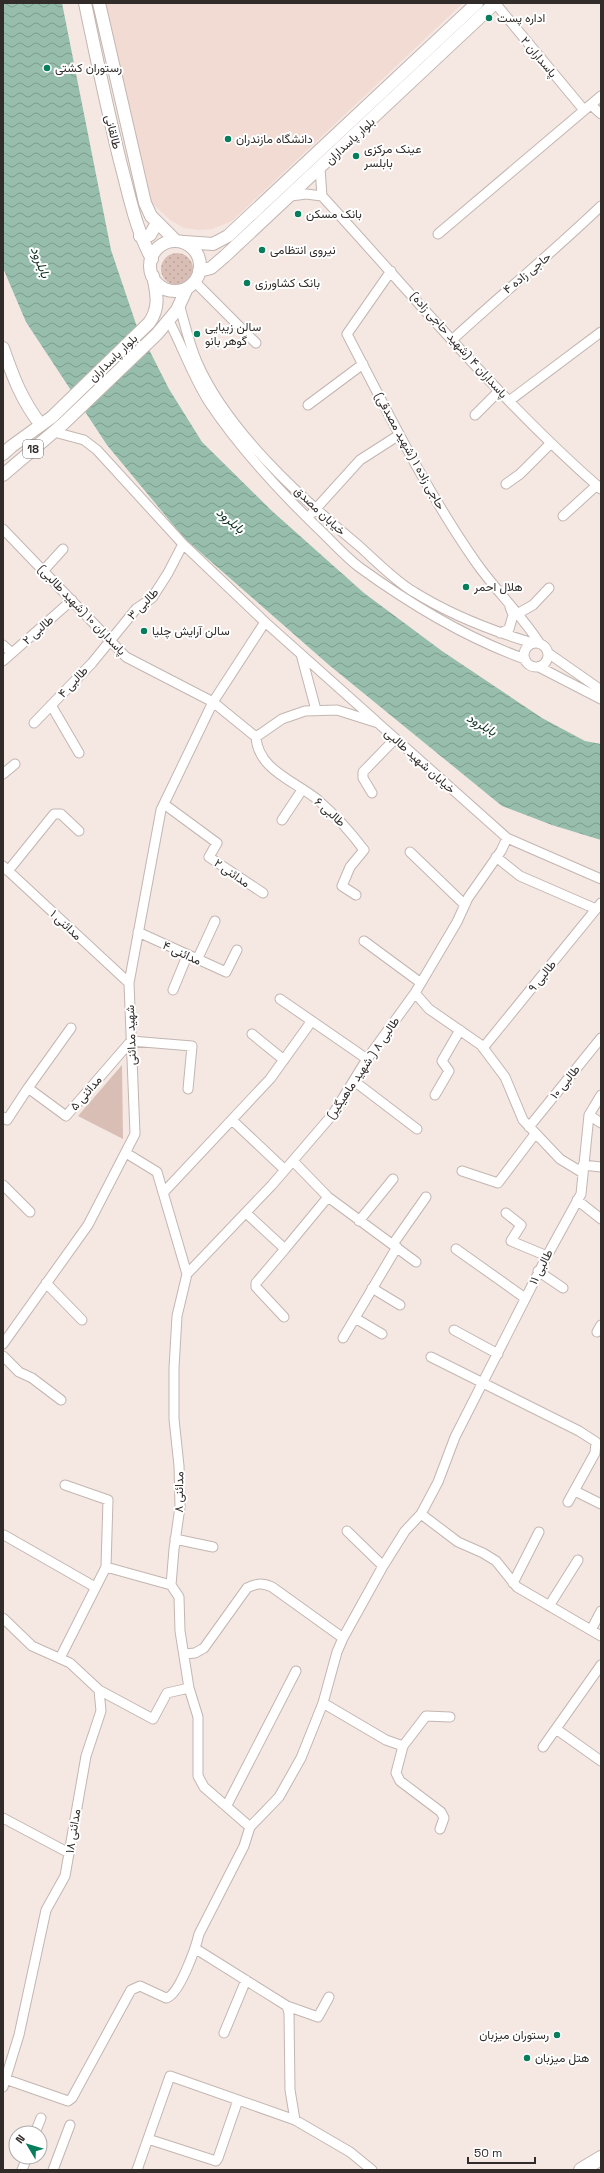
<svg xmlns="http://www.w3.org/2000/svg" width="604" height="2173" font-family="'Space Grotesk',Vazirmatn,sans-serif">
  <style>
    .built { fill: #f1dbd3 }
    .grass { fill: url(#grass-dots) }
    .park { fill: #d8beb4 }
    .water { fill: url(#water-waves) }
    .lines { fill: none; stroke-linecap: round; stroke-linejoin: round }
    .minor-casing { stroke: #c3b6b1; stroke-width: 11 }
    .major-casing { stroke: #c3b6b1; stroke-width: 14 }
    .highway-casing { stroke: #c3b6b1; stroke-width: 16 }
    .minor { stroke: #fff; stroke-width: 9 }
    .major { stroke: #fff; stroke-width: 12 }
    .highway { stroke: #fff; stroke-width: 14 }
    .poi-dot { fill: #077e5b; stroke: #fff; stroke-width: 1.5 }
    .labels { text-anchor: middle; stroke-width: 4; stroke-linejoin: round; paint-order: stroke }
    .shield { fill: #fff; stroke: #6f6b6a; stroke-width: 1 }
    .shield-label { font-size: 11px; font-weight: bold; fill: #312c2a }
    .poi-label { font-size: 12px; fill: #312c2a; stroke: #fff; text-anchor: start }
    .street-label { font-size: 12px; fill: #312c2a; stroke: #fff }
    .water-label { font-size: 13px; font-style: italic; fill: #0d3023; stroke: #fff }
  </style>
  <defs>
    <pattern id="grass-dots" width="8" height="8" patternUnits="userSpaceOnUse"><rect width="8" height="8" fill="#d8beb4"/><path d="M2 2h.1M6 6h.1" fill="none" stroke="#baa39b" stroke-width="1.8" stroke-linecap="round"/></pattern>
    <pattern id="water-waves" width="16" height="10" patternUnits="userSpaceOnUse"><rect width="16" height="10" fill="#97beac"/><path d="M0 5q4-4 8 0t8 0" fill="none" stroke="#7c9b8c"/></pattern>
  </defs>
  <rect width="100%" height="100%" fill="#f5e7e2"/>
  <path class="built" d="M 105,3 L 463,3 L 232,221 L 212,229 L 199,230 L 184,228 L 170,220 L 152,203 Z"/>
  <path class="grass" d="M161 269a16 16 0 1 1 32 0a16 16 0 1 1-32 0Z"/>
  <path class="park" d="M 122,1065 L 123,1139 L 78,1116 Z"/>
  <path class="water" d="M 3,3 L 62,3 L 111,250 L 136,324 L 169,389 L 202,442 L 272,511 L 364,593 L 442,651 L 542,718 L 585,741 L 601,744 L 601,840 L 552,825 L 502,806 L 329,665 L 184,538 L 107,445 L 26,322 L 3,268 Z"/>
  <g class="lines">
    <g class="minor-casing">
      <path id="minor" d="M 495,3 L 584,110
        M 591,105 L 601,114
        M 320,168 L 322,196 C 413,295 499,400 601,489
        M 291,196 L 306,194 L 322,196
        M 438,234 L 601,96
        M 391,271 L 347,334 C 387,411 425,489 475,561 C 495,590 521,614 540,644
        M 194,281 L 256,343
        M 179,304 C 185,324 189,344 197,362 C 227,431 301,498 358,545 C 375,560 395,581 414,592 C 451,615 492,631 533,643
        M 169,321 C 183,348 193,377 209,402 C 241,450 282,494 324,534 C 335,545 347,558 359,567 C 410,604 466,638 525,659
        M 453,339 C 502,294 553,252 601,206
        M 509,401 L 601,332
        M 308,405 L 363,364
        M 475,415 L 499,391
        M 54,432 L 84,440 L 97,450 L 183,544 L 265,622 L 376,721
        M 506,484 L 520,474 L 551,443
        M 312,513 L 360,460 L 399,435
        M 563,516 L 597,485
        M 3,529 L 126,657 L 213,702 L 256,737 L 282,719 L 305,711 L 337,710 L 378,723 L 507,838 L 601,879
        M 44,570 L 63,549
        M 517,614 L 533,605 L 549,588
        M 500,633 L 509,629 L 513,615 L 510,607
        M524 655a12 12 0 1 1 24 0a12 12 0 1 1-24 0Z
        M 3,645 L 12,653
        M 548,653 L 601,690
        M 301,654 L 316,710
        M 3,661 L 72,600
        M 539,667 L 601,699
        M 51,705 L 79,753
        M 34,723 L 92,663 L 136,609 L 152,598 L 168,573 L 183,544
        M 256,737 C 258,770 295,781 318,800 C 335,815 350,831 364,850 L 350,867 L 342,886 L 356,895
        M 3,774 L 15,764
        M 372,793 L 363,778 L 363,772 L 395,739
        M 164,804 L 217,843 L 209,857 L 263,893
        M 282,820 L 302,790
        M 410,852 L 465,905
        M 496,857 L 520,876 L 596,909
        M 3,866 L 129,983
        M 8,871 L 54,814 L 61,814 L 79,831
        M 138,932 L 226,972 L 237,950
        M 364,941 L 421,983
        M 197,960 L 215,921
        M 173,990 L 187,956
        M 415,993 L 429,1009 L 481,1045 L 505,1077 L 523,1120 L 560,1159 L 583,1173
        M 280,999 L 367,1059
        M 252,1034 L 284,1060
        M 483,1048 L 601,903
        M 354,1081 L 417,1129
        M 28,1088 L 71,1028
        M 435,1095 L 449,1071 L 442,1061 L 460,1030
        M 589,1115 L 601,1123
        M 3,1117 L 7,1120 L 28,1088 L 66,1116 L 131,1041 L 192,1046 L 188,1089
        M 232,1120 L 285,1170
        M 529,1127 L 601,1038
        M 126,1153 L 157,1172 L 187,1274 L 177,1316 L 174,1368 L 174,1419 L 179,1466 L 180,1507 L 174,1549 L 171,1585 L 179,1597 L 180,1631 L 189,1688 L 198,1717 L 198,1776 L 204,1787 L 250,1827
        M 293,1161 L 328,1197 L 416,1262
        M 583,1165 L 601,1167
        M 462,1171 L 498,1183 L 535,1134
        M 3,1185 L 30,1212
        M 163,1193 L 270,1079 L 311,1022
        M 577,1200 L 601,1219
        M 246,1213 L 285,1249 L 328,1197
        M 506,1213 L 521,1225 L 511,1241 L 547,1256
        M 359,1221 L 393,1179
        M 393,1244 L 426,1197
        M 456,1249 L 525,1298
        M 538,1271 L 563,1288
        M 187,1274 L 272,1185 L 333,1114 L 367,1059 L 415,993 L 457,922 L 468,898 L 501,851 L 507,838
        M 46,1283 L 82,1320
        M 372,1288 L 400,1305
        M 284,1317 L 256,1287 L 256,1283 L 285,1249
        M 355,1318 L 382,1334
        M 454,1330 L 498,1354
        M 597,1332 L 601,1325
        M 343,1338 L 397,1247
        M 3,1344 L 88,1225 L 135,1134 L 129,983 L 161,810 L 213,702 L 265,622
        M 3,1356 L 19,1372 L 32,1378 L 61,1400
        M 431,1357 L 579,1431 L 596,1442 L 595,1453 L 568,1502
        M 65,1485 L 108,1500 L 106,1567
        M 575,1491 L 601,1504
        M 421,1514 L 458,1542 L 483,1553 L 496,1561 L 517,1587 L 601,1636
        M 347,1531 L 383,1566
        M 4,1535 L 95,1587
        M 175,1539 L 213,1547
        M 513,1583 L 539,1532
        M 549,1606 L 578,1560
        M 3,1618 L 32,1646 L 70,1663 L 99,1690 L 101,1711 L 86,1756 L 65,1876 L 46,1910 L 19,2035 L 3,2087
        M 591,1630 L 601,1611
        M 184,1654 L 195,1653 L 204,1648 L 247,1588 C 257,1583 262,1583 272,1587 L 343,1638
        M 60,1658 L 106,1567 L 171,1585
        M 99,1690 L 153,1719 L 167,1693 L 189,1688
        M 323,1703 L 386,1740 L 403,1746
        M 556,1729 L 601,1761
        M 543,1747 L 601,1665
        M 227,1805 L 296,1671
        M 3,1818 L 69,1853
        M 440,1829 L 444,1818 L 441,1812 L 400,1781 L 396,1773 L 403,1746 L 426,1716 L 450,1717
        M 196,1949 L 287,2006 L 289,2013 L 290,2090 L 295,2120 L 350,2152 L 372,2170
        M 287,2006 L 318,2017 L 329,1997
        M 224,2033 L 246,1980
        M 5,2079 L 68,2101 L 72,2098 L 131,1990 L 140,1986 L 166,1998 C 179,1996 196,1947 199,1934 L 244,1846 L 250,1827 L 279,1797 L 301,1758 L 323,1703 L 337,1652 L 343,1638 L 383,1566 L 405,1531 L 421,1514 L 438,1482 L 455,1437 L 547,1256 L 581,1194 L 589,1115 L 601,1095
        M 35,2133 L 41,2118
        M 148,2139 L 216,2161 L 218,2158 L 238,2100
        M 22,2170 L 27,2157
        M 53,2170 L 70,2125
        M 137,2170 L 170,2076 L 295,2120"/>
    </g>
    <g class="major-casing">
      <path id="major" d="M 85,3 C 96,56 107,108 120,161 C 129,194 135,228 152,259
        M 99,3 L 145,203 L 151,216 L 176,241
        M 140,236 L 144,238 L 150,235 L 157,223
        M150 266a25 25 0 1 1 50 0a25 25 0 1 1-50 0Z
        M 184,242 L 213,244 L 228,236 L 477,3
        M 199,271 L 211,268 L 225,256 L 495,3
        M 3,348 C 13,377 22,401 41,425
        M 3,454 L 12,446 L 52,417 L 149,323 C 160,308 157,294 153,276
        M 3,475 L 63,424 L 157,334 L 177,310 L 187,288"/>
    </g>
    <g class="highway-casing">
      <path id="highway" d="M 581,2170 L 601,2158"/>
    </g>
    <use href="#minor" class="minor"/>
    <use href="#major" class="major"/>
    <use href="#highway" class="highway"/>
  </g>
  <g class="poi-dot">
    <circle cx="489" cy="18" r="4"/>
    <circle cx="47" cy="68" r="4"/>
    <circle cx="228" cy="139" r="4"/>
    <circle cx="356" cy="156" r="4"/>
    <circle cx="298" cy="214" r="4"/>
    <circle cx="262" cy="250" r="4"/>
    <circle cx="247" cy="283" r="4"/>
    <circle cx="197" cy="334" r="4"/>
    <circle cx="466" cy="587" r="4"/>
    <circle cx="144" cy="631" r="4"/>
    <circle cx="557" cy="2035" r="4"/>
    <circle cx="527" cy="2058" r="4"/>
  </g>
  <g class="labels">
    <rect class="shield" x="23" y="440" width="20" height="18" rx="3"/>
    <g class="shield-label">
      <text x="33" y="453">18</text>
    </g>
    <g class="poi-label">
      <text x="497" y="22">اداره پست</text>
      <text x="55" y="72">رستوران کشتی</text>
      <text x="236" y="143">دانشگاه مازندران</text>
      <text x="364" y="153">عینک مرکزی<tspan x="364" dy="14">بابلسر</tspan></text>
      <text x="306" y="218">بانک مسکن</text>
      <text x="270" y="254">نیروی انتظامی</text>
      <text x="255" y="287">بانک کشاورزی</text>
      <text x="205" y="331">سالن زیبایی<tspan x="205" dy="14">گوهر بانو</tspan></text>
      <text x="474" y="591">هلال احمر</text>
      <text x="152" y="635">سالن آرایش چلیا</text>
      <text x="549" y="2039" text-anchor="end">رستوران میزبان</text>
      <text x="535" y="2062">هتل میزبان</text>
    </g>
    <g class="street-label">
      <text transform="translate(539 57) rotate(50)" y="4">پاسداران ۲</text>
      <text transform="translate(113 132) rotate(76)" y="4">طالقانی</text>
      <text transform="translate(350 141) rotate(-43)" y="4">بلوار پاسداران</text>
      <text transform="translate(527 273) rotate(-39)" y="4">حاجی زاده ۴</text>
      <text transform="translate(459 345) rotate(48)" y="4">پاسداران ۴ (شهید حاجی زاده)</text>
      <text transform="translate(113 358) rotate(-44)" y="4">بلوار پاسداران</text>
      <text transform="translate(410 451) rotate(61)" y="4">حاجی زاده ۱ (شهید مصدقی)</text>
      <text transform="translate(320 511) rotate(43)" y="4">خیابان مصدق</text>
      <text transform="translate(143 604) rotate(-46)" y="4">طالبی ۳</text>
      <text transform="translate(82 610) rotate(46)" y="4">پاسداران ۱۰ (شهید طالبی)</text>
      <text transform="translate(38 630) rotate(-42)" y="4">طالبی ۲</text>
      <text transform="translate(73 682) rotate(-47)" y="4">طالبی ۴</text>
      <text transform="translate(420 761) rotate(42)" y="4">خیابان شهید طالبی</text>
      <text transform="translate(330 812) rotate(42)" y="4">طالبی ۶</text>
      <text transform="translate(232 873) rotate(35)" y="4">مدائنی ۲</text>
      <text transform="translate(66 925) rotate(43)" y="4">مدائنی ۱</text>
      <text transform="translate(182 953) rotate(25)" y="4">مدائنی ۴</text>
      <text transform="translate(542 976) rotate(-51)" y="4">طالبی ۹</text>
      <text transform="translate(131 1035) rotate(-92)" y="4">شهید مدائنی</text>
      <text transform="translate(363 1068) rotate(-56)" y="4">طالبی ۸ ( شهید ماهیگیر)</text>
      <text transform="translate(565 1082) rotate(-51)" y="4">طالبی ۱۰</text>
      <text transform="translate(86 1093) rotate(-49)" y="4">مدائنی ۵</text>
      <text transform="translate(541 1267) rotate(-63)" y="4">طالبی ۱۱</text>
      <text transform="translate(179 1492) rotate(-89)" y="4">مدائنی ۸</text>
      <text transform="translate(73 1831) rotate(-81)" y="4">مدائنی ۱۸</text>
    </g>
    <g class="water-label">
      <text transform="translate(41 262) rotate(69)" y="5">بابلرود</text>
      <text transform="translate(231 520) rotate(40)" y="5">بابلرود</text>
      <text transform="translate(482 724) rotate(30)" y="5">بابلرود</text>
    </g>
  </g>
  <rect width="604" height="2173" fill="none" stroke="#312c2a" stroke-width="8"/>
  <g transform="translate(28 2145) rotate(308)"><circle r="19" fill="#ffffff" stroke="#adabaa"/>
  <path d="M0-3L7 15L0 10L-7 15Z" fill="#077e5b"/>
  <text y="-6" font-size="11" font-weight="bold" text-anchor="middle" fill="#312c2a">N</text>
  </g>
  <path d="M468 2157v6h67v-6" fill="none" stroke="#312c2a" stroke-width="2"/>
  <text x="474" y="2157" font-size="12" fill="#312c2a" stroke="#ffffff" stroke-width="3" paint-order="stroke">50 m</text>
</svg>
